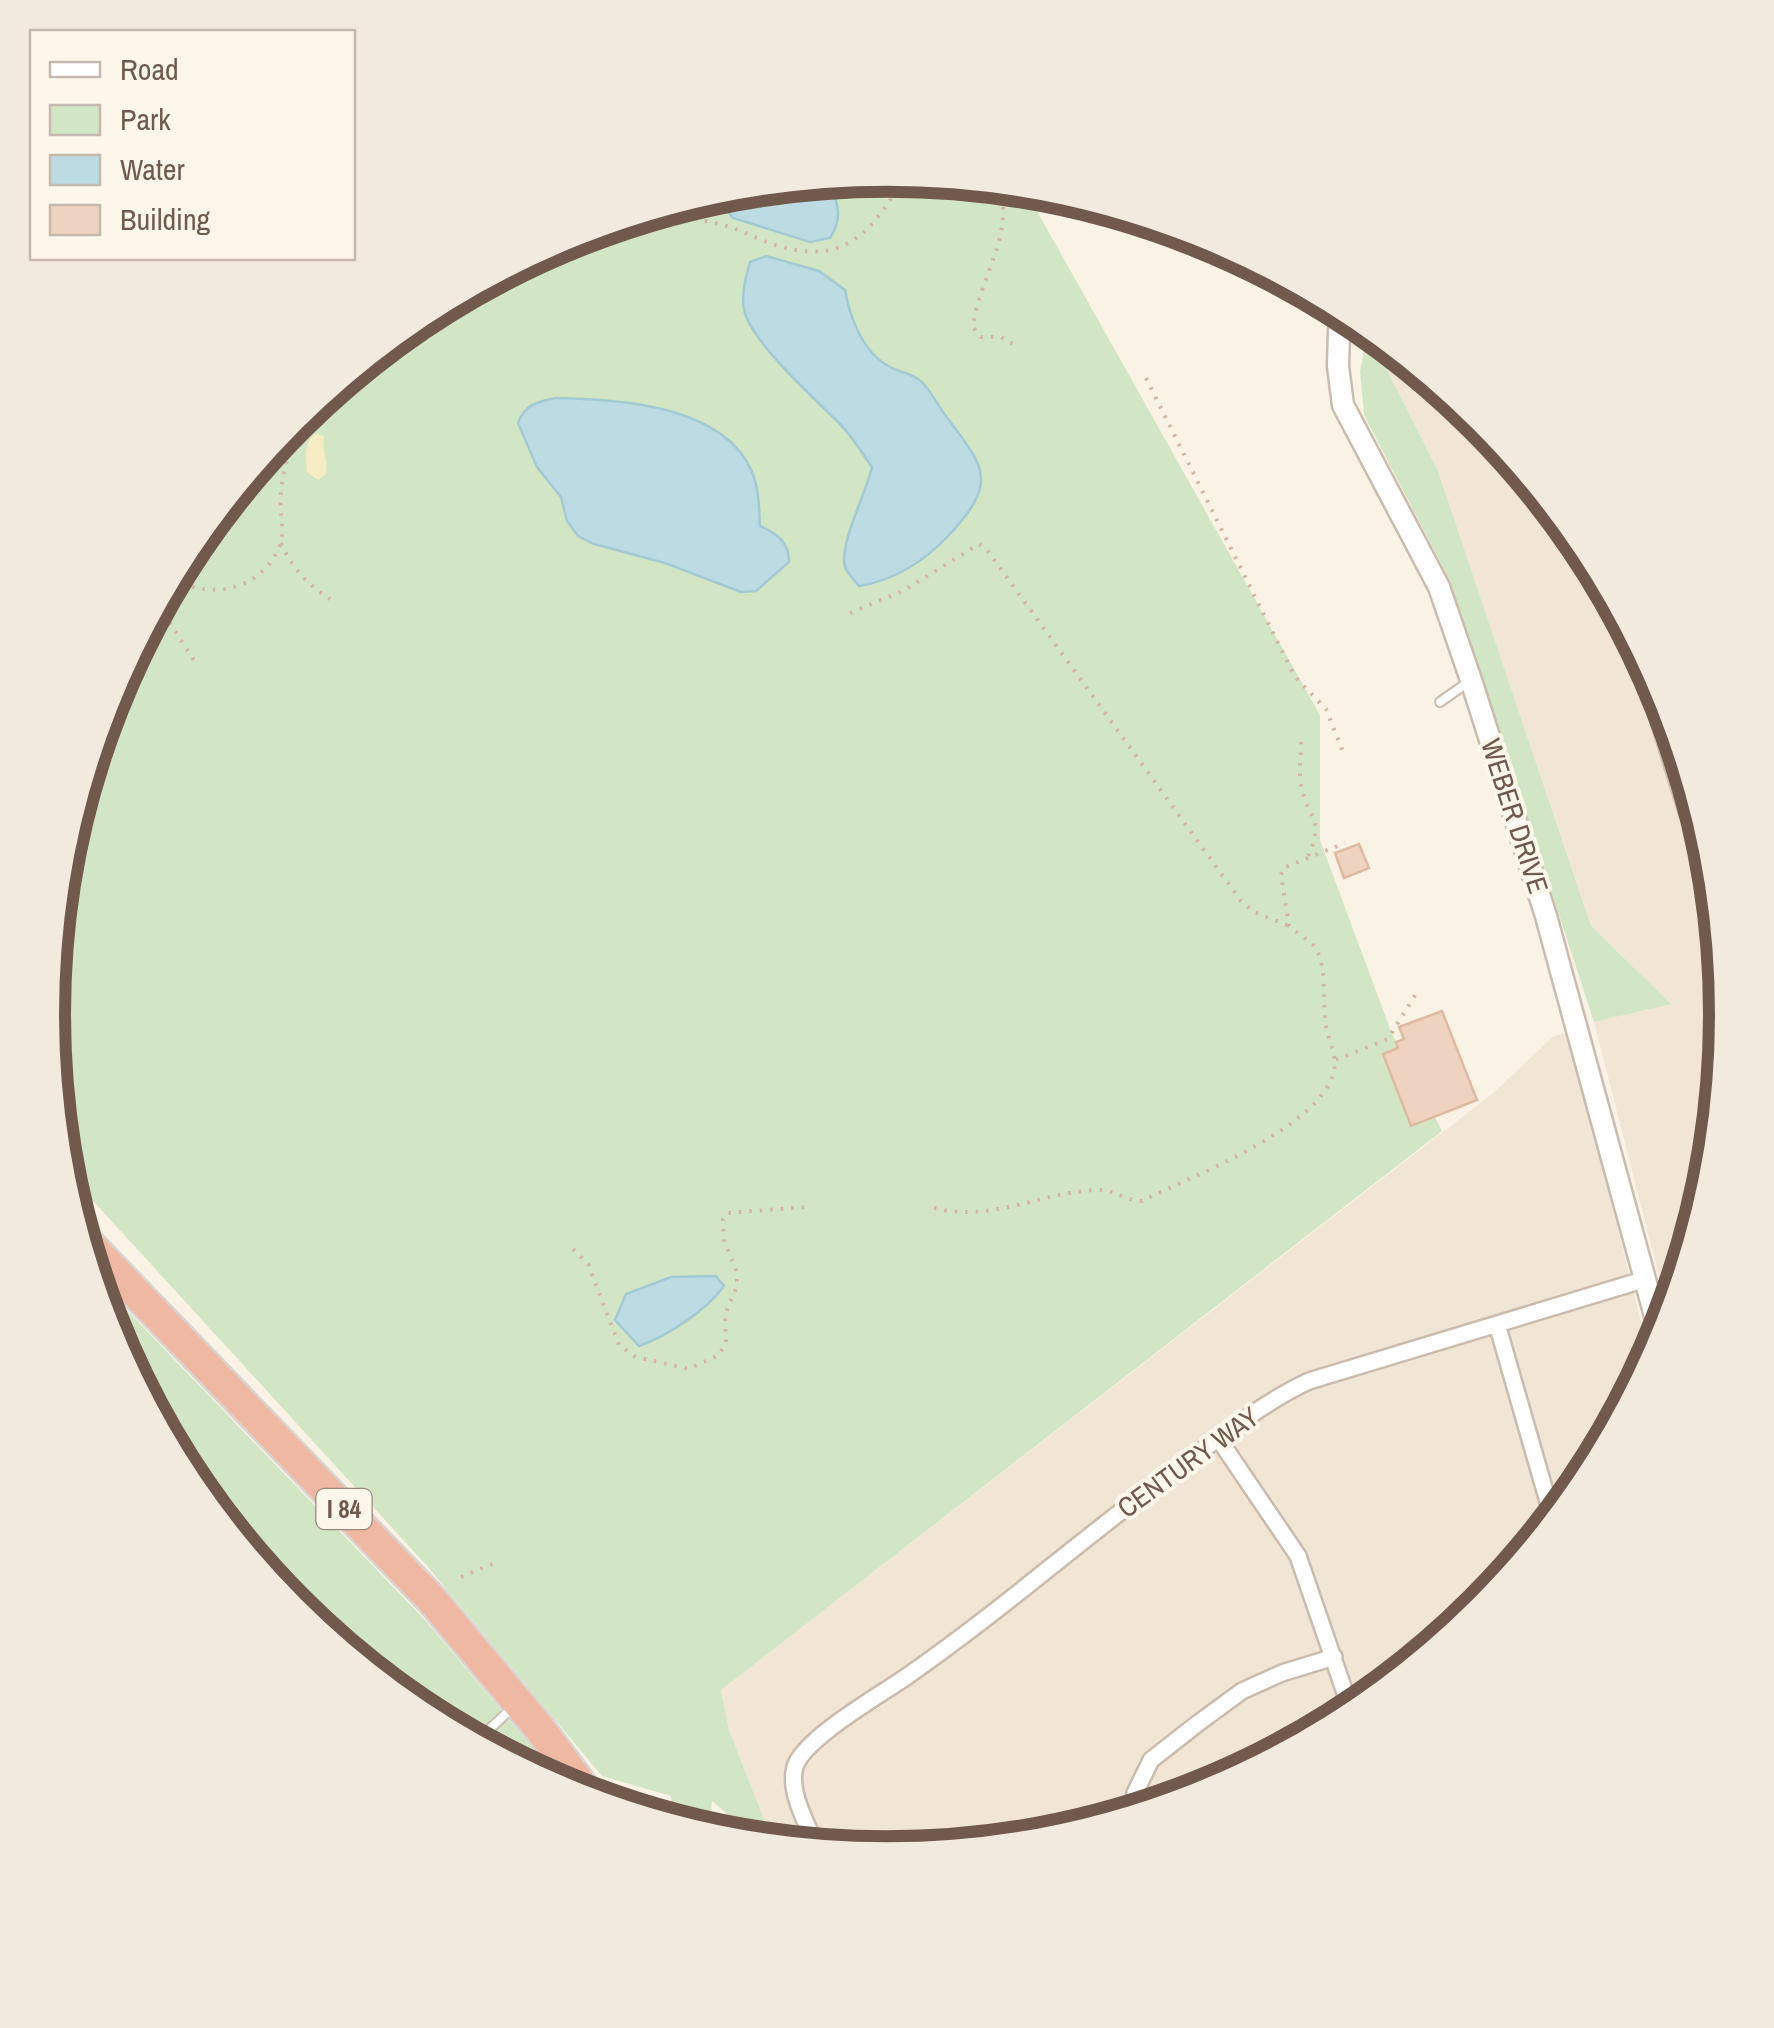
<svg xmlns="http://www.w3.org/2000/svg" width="1774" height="2028" font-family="'Archivo Narrow',sans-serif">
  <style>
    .residential { fill: #f1e5d5 }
    .green { fill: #d2e6c5 }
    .sand { fill: #f6ecc3 }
    .water { fill: #bcdbe2; stroke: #a3cad3; stroke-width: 2.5 }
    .building { fill: #edd3c0; stroke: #debaa1; stroke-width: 2.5 }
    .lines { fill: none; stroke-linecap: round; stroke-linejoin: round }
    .service-casing { stroke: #cbbbad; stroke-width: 12 }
    .minor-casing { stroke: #cbbbad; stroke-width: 20 }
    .tertiary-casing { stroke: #cbbbad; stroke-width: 25 }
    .motorway-casing { stroke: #dad4d1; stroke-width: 35 }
    .path { stroke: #d2b6a3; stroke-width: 4; stroke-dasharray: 2.5 8; stroke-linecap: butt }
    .service { stroke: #fff; stroke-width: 8 }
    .minor { stroke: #fff; stroke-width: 15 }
    .tertiary { stroke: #fff; stroke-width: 20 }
    .motorway { stroke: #efb8a2; stroke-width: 30 }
    .labels { text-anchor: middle; stroke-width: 8; stroke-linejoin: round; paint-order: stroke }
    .shield { fill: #fdf7eb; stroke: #9b897c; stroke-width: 2.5 }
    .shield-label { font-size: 25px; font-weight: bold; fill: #715a4d }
    .street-label { font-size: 28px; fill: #715a4d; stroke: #fdf7eb }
    .rim { fill: none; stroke: #715a4d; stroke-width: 12 }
  </style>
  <rect width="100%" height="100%" fill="#faf3e5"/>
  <path class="residential" d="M 1390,346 L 1481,421 L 1585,548 L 1663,693 L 1710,851 L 1726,1015 L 1710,1178 L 1669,1315 L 1594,1022 L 1670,1003 L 1591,926 L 1438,471 L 1386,368 Z
    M 1569,1032 L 1650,1359 L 1585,1481 L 1480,1608 L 1353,1712 L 1208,1790 L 1050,1837 L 886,1853 L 773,1842 L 729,1730 L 721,1690 L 1492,1094 L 1554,1036 Z"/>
  <path class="green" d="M 888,175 L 1024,188 L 1320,715 L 1320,840 L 1392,1034 L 1442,1131 L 721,1690 L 729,1730 L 773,1842 L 725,1837 L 726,1813 L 712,1801 L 709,1833 L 673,1822 L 671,1796 L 602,1776 L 428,1567 L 63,1168 L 48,1014 L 64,850 L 112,692 L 189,547 L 294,420 L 421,316 L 566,238 L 724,191 Z
    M 1369,329 L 1390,346 L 1386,368 L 1438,471 L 1591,926 L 1671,1004 L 1594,1022 L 1450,581 L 1364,415 L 1360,371 Z
    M 93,1275 L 425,1620 L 537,1753 L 561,1787 L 420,1712 L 202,1496 L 189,1480 L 111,1335 Z"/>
  <path class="sand" d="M 315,434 L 324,436 C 322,453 328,460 326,474 L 318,480 L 307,472 C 306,460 304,441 315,434 Z"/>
  <path class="water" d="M 830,180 C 837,203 844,217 830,238 L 810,242 L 733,218 L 713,194 Z
    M 766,256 L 819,271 L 845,290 C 850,318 863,353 890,367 C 899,372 910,373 918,379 C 929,386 937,405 946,416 C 984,467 999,481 950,534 C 925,561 896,580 859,586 C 855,581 847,573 845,567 C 839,543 866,494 872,467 C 862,453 852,436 839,423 C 816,400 749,340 744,309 C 741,293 746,277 750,262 Z
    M 556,398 C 618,399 724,405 752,472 C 759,488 759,509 760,526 C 777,534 789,541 789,562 L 756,591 L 741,592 L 665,563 L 594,544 L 578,536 L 567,521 L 561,497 L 537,467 L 518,423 C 525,404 537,402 556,398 Z
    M 716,1276 L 724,1286 C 706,1311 667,1336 639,1346 L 615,1320 L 626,1294 L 671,1277 Z"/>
  <path class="building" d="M 1359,844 L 1369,868 L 1344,878 L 1335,853 Z
    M 1442,1011 L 1477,1100 L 1411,1126 L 1383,1054 L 1398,1048 L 1396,1042 L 1404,1039 L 1399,1027 Z"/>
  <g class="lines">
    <g class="service-casing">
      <path id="service" d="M 1008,194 L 1095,213 L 1131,215
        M 1440,702 L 1467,683
        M 476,1742 L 513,1707"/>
    </g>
    <g class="minor-casing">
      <path id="minor" d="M 1633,637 L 1687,811 L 1712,867
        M 1497,1324 L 1553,1519
        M 1218,1438 L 1298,1556 L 1352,1713
        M 1137,1811 L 1135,1793 L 1151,1760 L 1197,1724 L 1242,1691 L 1282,1673 L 1334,1657
        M 816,1846 C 807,1823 788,1792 795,1767 C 803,1739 880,1695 906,1677 C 1004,1609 1092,1530 1189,1460 C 1227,1432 1266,1401 1309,1381 L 1646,1279"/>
    </g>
    <g class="tertiary-casing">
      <path id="tertiary" d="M 1345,311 L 1339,331 L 1338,366 L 1343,405 L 1439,587 L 1471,680 L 1546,916 L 1661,1338"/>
    </g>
    <g class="motorway-casing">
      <path id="motorway" d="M 81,1236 L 433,1601 L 540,1729 L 590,1797"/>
    </g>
    <path class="path" d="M 976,183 L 996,201
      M 1003,207 C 1005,248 978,285 973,327 L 981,337 L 1001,337 L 1015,345
      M 653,212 C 676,216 700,219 723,225 C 743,230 762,242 782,247 C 848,265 875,228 904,176
      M 441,305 L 451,323
      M 1146,378 L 1295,677 L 1326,709 L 1345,757
      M 281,543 C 293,570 307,583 330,599
      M 173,578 C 210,601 260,590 279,548 C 286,532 279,510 281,493 C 283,464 295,436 306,410
      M 158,605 L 194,660
      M 850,613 L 903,591 L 979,544 L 987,550 L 1241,901 L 1254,912 L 1289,926
      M 1301,742 C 1301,757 1298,776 1302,790 C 1311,823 1325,820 1307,858
      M 1336,1060 L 1388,1039 L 1419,989
      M 934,1208 C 990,1223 1041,1192 1097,1190 C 1114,1189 1126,1201 1142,1201 C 1192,1176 1321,1128 1334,1071 C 1338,1055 1326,1036 1325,1019 C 1323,999 1327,960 1313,945 C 1306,938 1297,933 1289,926 L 1281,875 L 1283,868 L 1345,843
      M 573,1249 L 588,1264 L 619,1345 L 636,1357 L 689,1369 L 719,1355 L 726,1342 L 725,1314 L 737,1286 L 737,1273 L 724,1240 L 723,1219 L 727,1213 L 806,1207
      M 461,1577 L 497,1562"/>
    <use href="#service" class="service"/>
    <use href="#minor" class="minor"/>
    <use href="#tertiary" class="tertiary"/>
    <use href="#motorway" class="motorway"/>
  </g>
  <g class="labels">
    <rect class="shield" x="316.5" y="1489" width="55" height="40" rx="8"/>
    <g class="shield-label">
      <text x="344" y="1518">I 84</text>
    </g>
    <g class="street-label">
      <text transform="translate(1515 816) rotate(72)" y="10">WEBER DRIVE</text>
      <text transform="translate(1188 1462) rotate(-36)" y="10">CENTURY WAY</text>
    </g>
  </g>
  <path d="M0 0H1774V2028H0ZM65 1014a822 822 0 1 1 1644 0a822 822 0 1 1-1644 0Z" fill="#f2eade" fill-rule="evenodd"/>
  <path class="rim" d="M65 1014a822 822 0 1 1 1644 0a822 822 0 1 1-1644 0Z"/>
  <rect x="30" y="30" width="325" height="230" fill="#fdf7eb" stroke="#c5b8ac" stroke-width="2.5"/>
  <rect x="50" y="62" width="50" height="15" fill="#ffffff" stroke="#c5b8ac" stroke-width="2.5"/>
  <text x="120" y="80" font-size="30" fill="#715a4d">Road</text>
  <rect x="50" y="105" width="50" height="30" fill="#d2e6c5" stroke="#c5b8ac" stroke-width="2.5"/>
  <text x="120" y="130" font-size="30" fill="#715a4d">Park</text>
  <rect x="50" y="155" width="50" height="30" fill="#bcdbe2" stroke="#c5b8ac" stroke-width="2.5"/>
  <text x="120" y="180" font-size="30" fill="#715a4d">Water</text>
  <rect x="50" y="205" width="50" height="30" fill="#edd3c0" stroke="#c5b8ac" stroke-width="2.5"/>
  <text x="120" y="230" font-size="30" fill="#715a4d">Building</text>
</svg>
